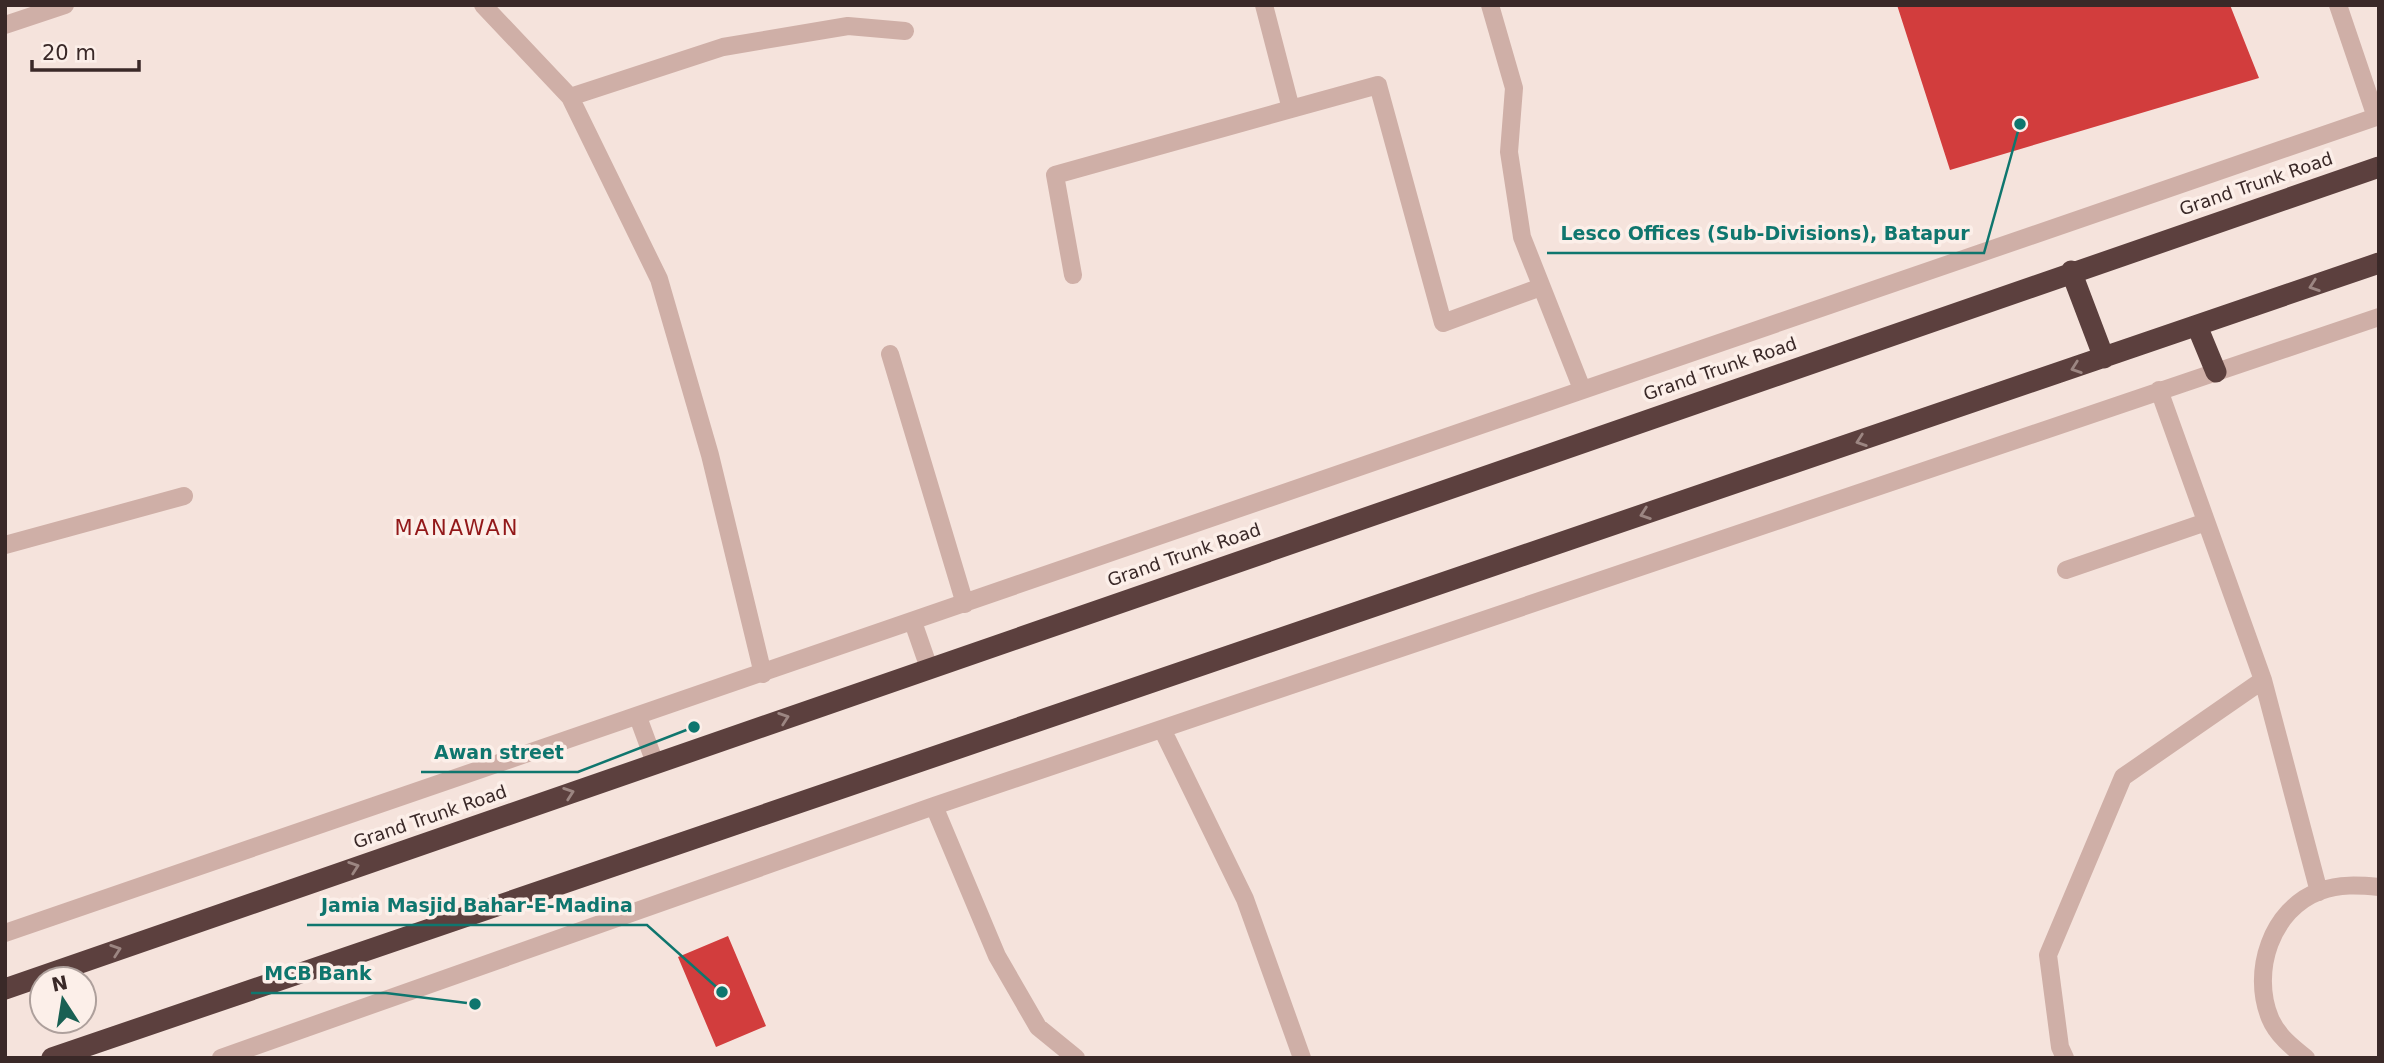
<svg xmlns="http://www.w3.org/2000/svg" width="2384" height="1063" font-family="'DejaVu Sans',sans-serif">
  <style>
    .building { fill: #d23d3d }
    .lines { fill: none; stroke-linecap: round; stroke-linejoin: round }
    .minor { stroke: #cfafa7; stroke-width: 18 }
    .highway { stroke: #5c403e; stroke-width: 21 }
    .oneway { stroke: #9c8682 }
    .labels { text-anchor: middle; stroke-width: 7; stroke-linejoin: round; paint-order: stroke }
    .street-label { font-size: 18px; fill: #3a2928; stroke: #fcefe9 }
    .quarter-label { font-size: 21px; letter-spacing: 2px; fill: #921819; stroke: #fcefe9 }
    .leader { fill: none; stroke: #0f766e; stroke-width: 2.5 }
    .callout-dot { fill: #0f766e; stroke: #fcefe9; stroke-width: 2.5 }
    .callout-label { font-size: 19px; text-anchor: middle; font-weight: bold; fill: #0f766e; stroke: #fcefe9; stroke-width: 7; stroke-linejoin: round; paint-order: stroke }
  </style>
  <rect width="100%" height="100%" fill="#f5e3dc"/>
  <path class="building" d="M 1897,5 L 2230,5 L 2259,78 L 1950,170 Z
    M 728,936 L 766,1026 L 716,1047 L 678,957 Z"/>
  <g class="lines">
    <path class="minor" d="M 483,5 L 570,97 L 659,279 L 710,455 L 763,674
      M 1264,5 L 1291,109 L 1378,85 L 1443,323 L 1541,287
      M 1490,5 L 1514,88 L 1509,152 L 1522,237 L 1582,389
      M 2338,5 L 2376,117
      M 5,25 L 65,5
      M 570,97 L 723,47 L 848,26 L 905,31
      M 1073,275 L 1055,175 L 1291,109
      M 890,354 L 965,604
      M 2159,390 L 2263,680 L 2319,892
      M 5,545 L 184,496
      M 2066,570 L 2206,522
      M 913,622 L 929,668
      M 638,717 L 655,763
      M 1163,731 L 1245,899 L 1302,1058
      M 934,806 L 997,956 L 1038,1027 L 1076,1058
      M 5,933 L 2379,116
      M 221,1058 L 934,806 L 2379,317
      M 2065,1058 L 2060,1047 L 2048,955 L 2123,777 L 2263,680
      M 2306,1058 C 2292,1047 2277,1035 2270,1018 C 2251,972 2271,909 2320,891 C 2340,884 2358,885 2379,887"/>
    <path class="highway" d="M 2071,271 L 2104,358
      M 2197,326 L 2216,372
      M 5,989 L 2379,167
      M 52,1058 L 2379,263"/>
  </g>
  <defs><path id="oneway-chevron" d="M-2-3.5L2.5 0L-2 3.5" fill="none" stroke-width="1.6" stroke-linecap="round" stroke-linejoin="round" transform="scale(1.75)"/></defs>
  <g class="oneway">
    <use href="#oneway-chevron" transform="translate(2314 286) rotate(161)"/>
    <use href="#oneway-chevron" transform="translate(2076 368) rotate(161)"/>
    <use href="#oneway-chevron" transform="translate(1861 441) rotate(161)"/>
    <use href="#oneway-chevron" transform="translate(1645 514) rotate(161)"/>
    <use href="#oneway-chevron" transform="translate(784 718) rotate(-19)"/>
    <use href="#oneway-chevron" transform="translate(569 793) rotate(-19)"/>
    <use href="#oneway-chevron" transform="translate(354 867) rotate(-19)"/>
    <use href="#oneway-chevron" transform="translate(116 950) rotate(-19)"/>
  </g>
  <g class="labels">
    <g class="street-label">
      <text transform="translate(2256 184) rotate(-19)" y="6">Grand Trunk Road</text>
      <text transform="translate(1720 369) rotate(-19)" y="6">Grand Trunk Road</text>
      <text transform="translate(1184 555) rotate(-19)" y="6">Grand Trunk Road</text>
      <text transform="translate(430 817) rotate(-19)" y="6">Grand Trunk Road</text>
    </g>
    <g class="quarter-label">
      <text x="457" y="535">MANAWAN</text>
    </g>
  </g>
  <path class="leader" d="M2020 124L1984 253H1547M694 727L578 772H421M722 992L647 925H307M475 1004L386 993H251"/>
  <g class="callout-dot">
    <circle cx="2020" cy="124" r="7"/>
    <circle cx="694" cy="727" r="7"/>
    <circle cx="722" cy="992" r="7"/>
    <circle cx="475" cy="1004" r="7"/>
  </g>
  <g class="callout-label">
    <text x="1765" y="240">Lesco Offices (Sub-Divisions), Batapur</text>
    <text x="499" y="759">Awan street</text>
    <text x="477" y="912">Jamia Masjid Bahar-E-Madina</text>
    <text x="318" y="980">MCB Bank</text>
  </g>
  <rect width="2384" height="1063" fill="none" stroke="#3a2928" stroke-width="14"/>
  <g transform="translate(63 1000) rotate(348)"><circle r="33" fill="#fcefe9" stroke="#aea09c" stroke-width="2"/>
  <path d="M0-5L12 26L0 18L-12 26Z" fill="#196053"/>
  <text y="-10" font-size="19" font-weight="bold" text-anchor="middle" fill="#3a2928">N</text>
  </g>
  <path d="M32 60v10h107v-10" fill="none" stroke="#3a2928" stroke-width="3.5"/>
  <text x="42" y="60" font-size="21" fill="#3a2928" stroke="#fcefe9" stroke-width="5" paint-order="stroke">20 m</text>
</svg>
